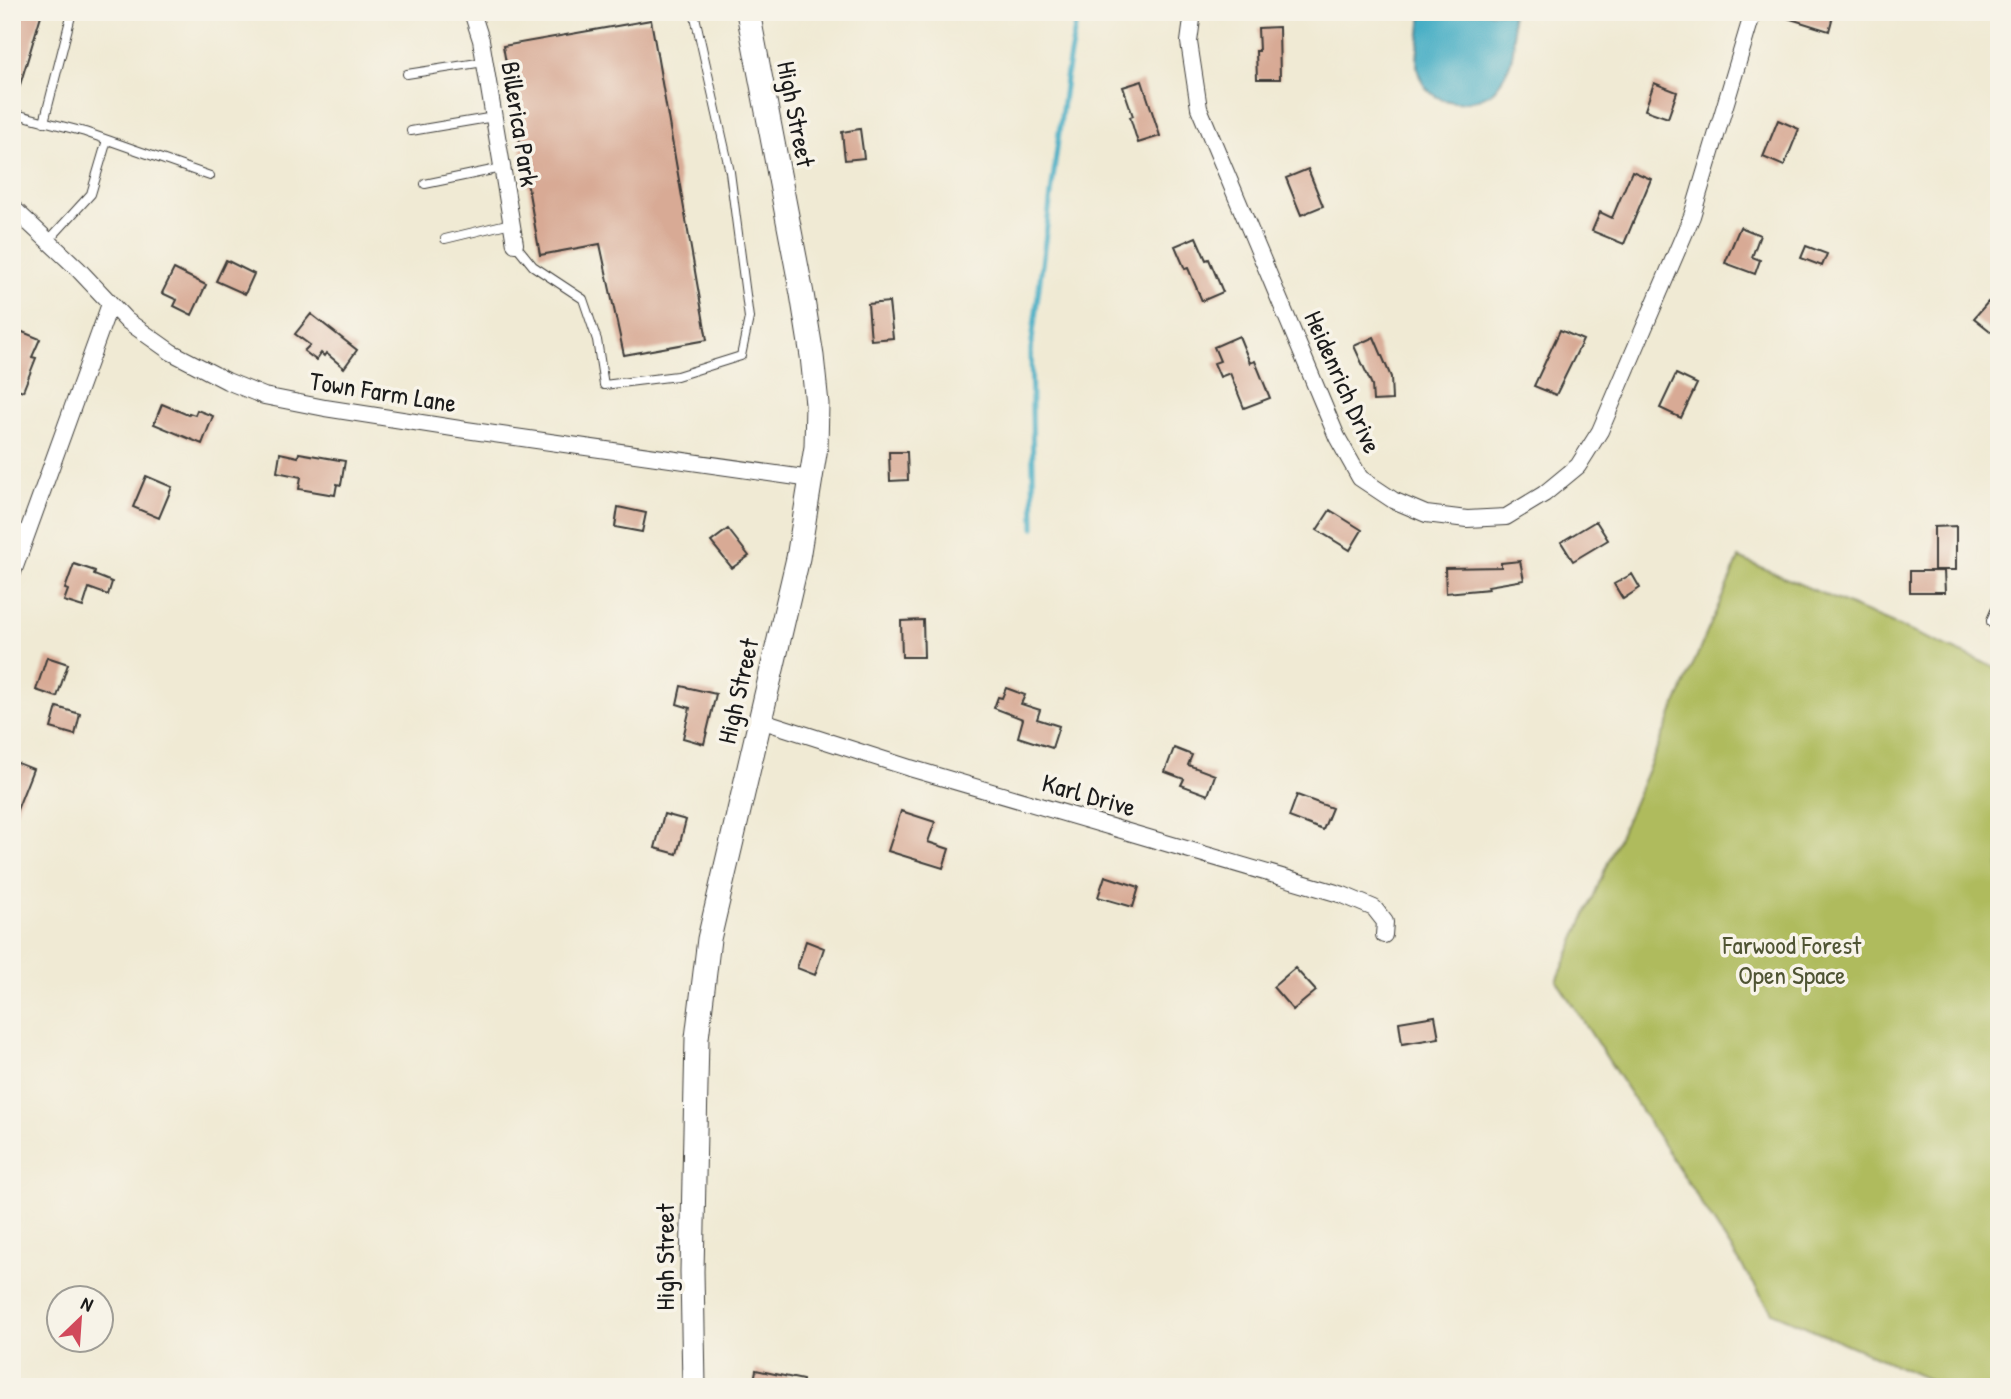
<svg xmlns="http://www.w3.org/2000/svg" width="2011" height="1399" font-family="'Patrick Hand',sans-serif">
  <style>
    .green { fill: #afbb5d; stroke: #666c3c; stroke-width: 2 }
    .water { fill: #46aec5; stroke: #316570; stroke-width: 2 }
    .lines { fill: none; stroke-linecap: round; stroke-linejoin: round }
    .stream { stroke: #46aec5; stroke-width: 5 }
    .building { fill: #d8aa95 }
    .lane-casing { stroke: #3c3b38; stroke-width: 10 }
    .street-casing { stroke: #3c3b38; stroke-width: 18 }
    .secondary-casing { stroke: #3c3b38; stroke-width: 25 }
    .lane { stroke: #fff; stroke-width: 8 }
    .street { stroke: #fff; stroke-width: 16 }
    .secondary { stroke: #fff; stroke-width: 23 }
    .labels { text-anchor: middle; stroke-width: 7; stroke-linejoin: round; paint-order: stroke }
    .street-label { font-size: 26px; fill: #1c1c1c; stroke: #f7f3e8 }
    .park-label { font-size: 26px; fill: #4f5433; stroke: #f7f3e8 }
  </style>
  <rect width="100%" height="100%" fill="#f7f3e8"/>
  <filter id="ink" filterUnits="userSpaceOnUse"><feTurbulence type="fractalNoise" baseFrequency=".0143" numOctaves="2"/><feDisplacementMap in="SourceGraphic" scale="14" xChannelSelector="R" yChannelSelector="G"/><feConvolveMatrix kernelMatrix="1 2 1 2 8 2 1 2 1" color-interpolation-filters="sRGB"/></filter>
  <filter id="wash" filterUnits="userSpaceOnUse"><feTurbulence type="fractalNoise" baseFrequency=".00686" numOctaves="4" result="noise"/><feDisplacementMap in="SourceGraphic" scale="28" xChannelSelector="R" yChannelSelector="G"/><feGaussianBlur stdDeviation="1.57" result="paint"/><feColorMatrix in="noise" values="0 0 0 0 0 0 0 0 0 0 0 0 0 0 0 0 0 1.4 0 .05"/><feComposite in="paint" operator="in"/></filter>
  <g filter="url(#wash)">
    <rect width="100%" height="100%" fill="#f0ead4"/>
    <path class="green" d="M 1739,558 L 1999,669 L 1999,1387 L 1946,1387 L 1772,1312 L 1557,981 Z"/>
    <path class="water" d="M 1421,12 L 1511,12 C 1513,32 1517,51 1507,70 C 1504,76 1497,88 1492,92 C 1466,110 1426,105 1418,71 C 1414,56 1423,30 1421,12 Z"/>
    <g class="lines">
      <path class="stream" d="M 1034,528 L 1031,349 L 1067,71 L 1078,12"/>
    </g>
    <g id="blocks">
      <path class="building" d="M 12,12 L 42,12 L 16,98 L 12,97 Z
        M 1781,12 L 1834,12 L 1829,31 L 1781,16 Z
        M 651,20 L 707,340 L 624,355 L 600,244 L 540,255 L 503,46 Z
        M 1279,27 L 1280,79 L 1257,79 L 1256,51 L 1259,51 L 1258,28 Z
        M 1142,81 L 1160,136 L 1138,143 L 1130,117 L 1133,116 L 1123,87 Z
        M 1654,83 L 1677,92 L 1668,118 L 1645,110 Z
        M 1778,120 L 1799,129 L 1784,166 L 1763,157 Z
        M 860,129 L 864,158 L 845,160 L 842,132 Z
        M 1308,169 L 1323,206 L 1301,215 L 1286,178 Z
        M 1632,171 L 1651,179 L 1624,244 L 1592,231 L 1600,212 L 1612,218 Z
        M 1740,227 L 1760,235 L 1752,257 L 1760,260 L 1755,274 L 1725,263 Z
        M 1196,237 L 1206,260 L 1209,259 L 1223,292 L 1202,301 L 1188,268 L 1185,269 L 1175,246 Z
        M 1806,246 L 1827,254 L 1822,266 L 1801,258 Z
        M 226,260 L 254,274 L 245,294 L 216,281 Z
        M 174,269 L 206,285 L 192,315 L 174,306 L 177,300 L 162,293 Z
        M 889,302 L 893,338 L 871,340 L 868,304 Z
        M 1988,302 L 1999,311 L 1999,338 L 1974,318 Z
        M 311,314 L 357,350 L 344,368 L 326,353 L 324,356 L 321,353 L 316,360 L 304,351 L 310,345 L 295,334 Z
        M 1560,330 L 1583,340 L 1556,395 L 1534,386 Z
        M 20,331 L 40,339 L 32,357 L 36,358 L 23,391 L 12,387 L 12,350 Z
        M 1239,336 L 1250,363 L 1255,361 L 1270,398 L 1244,408 L 1230,373 L 1220,377 L 1214,363 L 1220,361 L 1214,347 Z
        M 1374,337 L 1391,377 L 1392,400 L 1373,401 L 1372,385 L 1354,346 Z
        M 1676,374 L 1697,384 L 1681,418 L 1660,408 Z
        M 162,404 L 188,415 L 189,413 L 195,415 L 197,410 L 213,416 L 202,444 L 154,424 Z
        M 889,452 L 907,452 L 908,480 L 890,481 Z
        M 280,453 L 298,457 L 299,453 L 345,461 L 341,485 L 337,484 L 335,495 L 299,489 L 301,477 L 277,472 Z
        M 146,476 L 172,487 L 159,518 L 133,507 Z
        M 618,507 L 646,513 L 642,532 L 615,527 Z
        M 1330,510 L 1362,530 L 1350,550 L 1317,530 Z
        M 1596,521 L 1608,540 L 1573,561 L 1561,542 Z
        M 1956,526 L 1956,570 L 1934,570 L 1934,527 Z
        M 728,529 L 749,556 L 732,568 L 711,542 Z
        M 1520,561 L 1524,580 L 1488,586 L 1489,589 L 1446,593 L 1445,568 L 1501,567 L 1501,563 Z
        M 74,564 L 95,571 L 94,575 L 112,582 L 108,595 L 89,588 L 83,607 L 64,601 L 68,590 L 65,589 Z
        M 1910,571 L 1944,571 L 1945,592 L 1910,592 Z
        M 1632,574 L 1640,588 L 1623,599 L 1614,584 Z
        M 923,620 L 924,657 L 902,657 L 901,621 Z
        M 47,657 L 68,664 L 57,697 L 36,690 Z
        M 681,686 L 716,694 L 704,744 L 683,738 L 690,708 L 677,704 Z
        M 1006,688 L 1025,695 L 1021,704 L 1040,710 L 1037,719 L 1059,726 L 1052,748 L 1018,737 L 1023,719 L 994,708 L 998,697 L 1002,698 Z
        M 57,707 L 80,714 L 75,735 L 51,728 Z
        M 1174,748 L 1192,755 L 1188,765 L 1215,775 L 1208,795 L 1181,785 L 1184,779 L 1165,772 Z
        M 15,762 L 33,769 L 13,820 L 12,770 Z
        M 1297,795 L 1332,808 L 1323,830 L 1289,817 Z
        M 901,811 L 935,822 L 928,842 L 949,849 L 943,868 L 888,851 Z
        M 664,814 L 686,820 L 677,854 L 655,848 Z
        M 1105,876 L 1139,887 L 1133,907 L 1098,897 Z
        M 806,941 L 824,948 L 815,975 L 797,968 Z
        M 1295,968 L 1316,991 L 1293,1010 L 1273,987 Z
        M 1435,1016 L 1439,1038 L 1402,1044 L 1399,1022 Z
        M 756,1370 L 803,1380 L 802,1387 L 753,1387 Z"/>
    </g>
  </g>
  <g filter="url(#ink)">
    <use href="#blocks" fill-opacity="0" stroke="#3c3b38" stroke-width="2"/>
    <g class="lines">
      <g class="lane-casing">
        <path id="lane" d="M 407,74 L 484,62
          M 12,113 L 85,132 L 210,176
          M 44,122 L 72,12
          M 411,131 L 494,117
          M 425,184 L 502,168
          M 445,239 L 511,223
          M 48,241 L 91,194 L 107,140
          M 515,244 L 533,266 L 583,299 L 597,340 L 604,385 L 677,376 L 741,356 L 749,318 L 730,172 L 694,12"/>
      </g>
      <g class="street-casing">
        <path id="street" d="M 472,12 L 481,40 L 515,244
          M 1193,12 L 1189,42 L 1199,108 L 1337,437 L 1360,478 L 1393,500 L 1426,514 L 1467,519 L 1506,517 L 1544,494 L 1578,466 L 1600,431 L 1692,216 L 1753,12
          M 12,207 L 77,268 L 126,320 L 171,352 L 227,381 L 264,396 L 325,408 L 466,430 L 811,479
          M 12,575 L 110,304
          M 1995,621 L 1999,612
          M 760,720 L 910,768 L 1343,895 L 1374,908 L 1385,922 L 1384,935"/>
      </g>
      <g class="secondary-casing">
        <path id="secondary" d="M 694,1387 L 692,1271 L 697,1038 L 709,939 L 798,558 L 816,447 L 817,404 L 812,356 L 802,294 L 748,12"/>
      </g>
      <use href="#lane" class="lane"/>
      <use href="#street" class="street"/>
      <use href="#secondary" class="secondary"/>
    </g>
  </g>
  <g class="labels">
    <g class="street-label">
      <text transform="translate(796 114) rotate(79)" y="9">High Street</text>
      <text transform="translate(520 124) rotate(81)" y="9">Billerica Park</text>
      <text transform="translate(1343 382) rotate(66)" y="9">Heidenrich Drive</text>
      <text transform="translate(383 392) rotate(9)" y="9">Town Farm Lane</text>
      <text transform="translate(738 691) rotate(-77)" y="9">High Street</text>
      <text transform="translate(1089 795) rotate(16)" y="9">Karl Drive</text>
      <text transform="translate(665 1257) rotate(-90)" y="9">High Street</text>
    </g>
    <g class="park-label">
      <text x="1792" y="954">Farwood Forest<tspan x="1792" dy="30">Open Space</tspan></text>
    </g>
  </g>
  <rect width="2011" height="1399" fill="none" stroke="#f7f3e8" stroke-width="42"/>
  <g transform="translate(80 1319) rotate(25)"><circle r="33" fill="#f7f3e8" stroke="#9f9d96" stroke-width="2"/>
  <path d="M0-5L12 26L0 18L-12 26Z" fill="#d1495b"/>
  <text y="-10" font-size="19" font-weight="bold" text-anchor="middle" fill="#1c1c1c">N</text>
  </g>
</svg>
